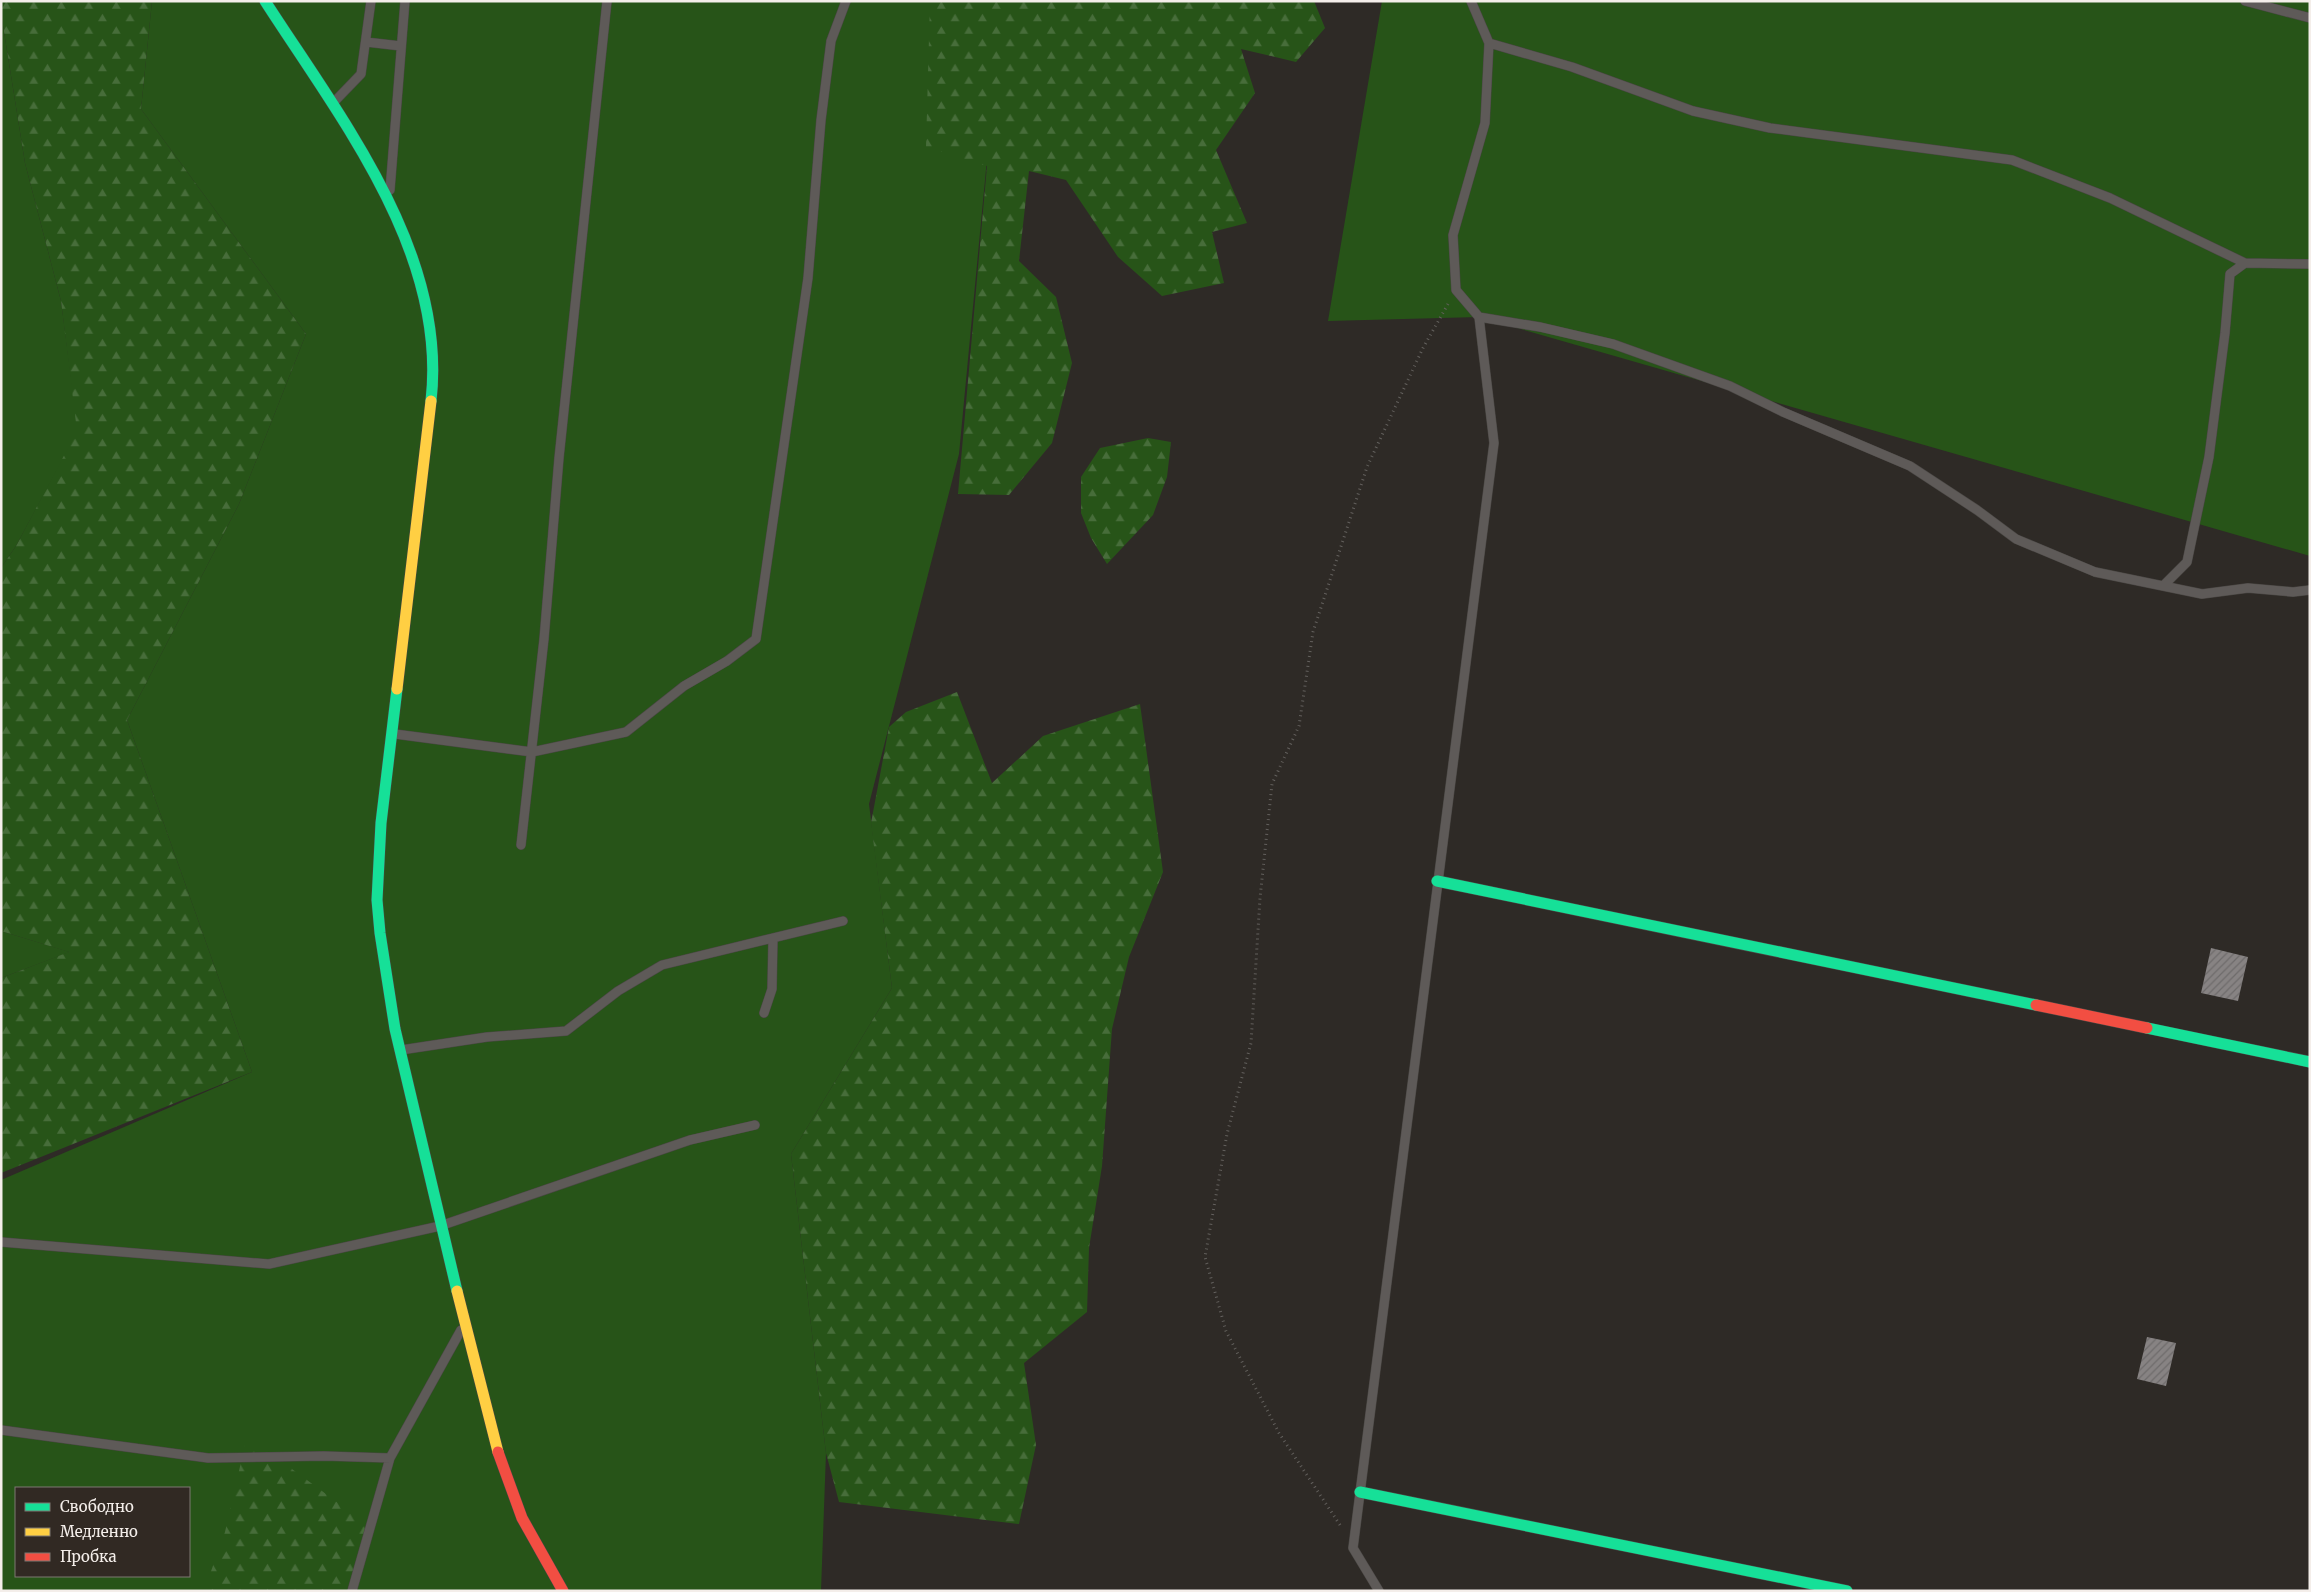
<svg xmlns="http://www.w3.org/2000/svg" width="2311" height="1592" font-family="Merriweather,serif">
  <style>
    .green { fill: #275418; fill-rule: evenodd }
    .forest { fill: url(#forest-firs) }
    .building { fill: url(#building-hatch) }
    .lines { fill: none; stroke-linecap: round; stroke-linejoin: round }
    .lane-casing { stroke: #4a4744; stroke-width: 10 }
    .fast-casing { stroke: #4a4744; stroke-width: 12 }
    .slow-casing { stroke: #4a4744; stroke-width: 12 }
    .jam-casing { stroke: #4a4744; stroke-width: 12 }
    .path { stroke: #63605d; stroke-width: 3; stroke-dasharray: 1 4; stroke-linecap: butt }
    .lane { stroke: #5e5a58; stroke-width: 9 }
    .fast { stroke: #16e098; stroke-width: 11 }
    .slow { stroke: #ffcf43; stroke-width: 11 }
    .jam { stroke: #f24e42; stroke-width: 11 }
  </style>
  <defs>
    <pattern id="forest-firs" width="22" height="20" patternUnits="userSpaceOnUse" patternTransform="scale(1.25)"><rect width="22" height="20" fill="#275418"/><path d="M5 1l3.5 6h-7zM16 11l3.5 6h-7z" fill="#476d3a"/></pattern>
    <pattern id="building-hatch" width="6" height="6" patternUnits="userSpaceOnUse" patternTransform="scale(1.25)"><rect width="6" height="6" fill="#878383"/><path d="M-1 1l2-2M0 6l6-6M5 7l2-2" fill="none" stroke="#6e6b6b"/></pattern>
  </defs>
  <rect width="100%" height="100%" fill="#2e2a26"/>
  <path class="green" d="M 152,1 L 1002,1 L 959,454 L 869,804 L 892,988 L 791,1154 L 826,1453 L 821,1591 L 1,1591 L 1,1180 L 252,1072 L 127,720 L 239,504 L 306,334 L 141,109 ZM 16,1488 L 189,1488 L 189,1576 L 16,1576 Z
    M 1382,1 L 2310,1 L 2310,556 L 1479,317 L 1328,321 Z
    M 1,13 L 25,163 L 61,301 L 78,431 L 16,546 L 1,568 Z
    M 1,931 L 70,952 L 1,978 Z"/>
  <path class="forest" d="M 1,1 L 152,1 L 141,109 L 306,334 L 239,504 L 127,720 L 252,1072 L 1,1173 L 1,978 L 69,952 L 1,931 L 1,568 L 16,546 L 77,431 L 61,301 L 25,163 L 1,13 Z
    M 930,1 L 1314,1 L 1325,28 L 1296,62 L 1241,49 L 1255,93 L 1216,150 L 1247,223 L 1212,232 L 1224,283 L 1162,296 L 1118,257 L 1066,180 L 1029,171 L 1019,261 L 1056,297 L 1072,363 L 1052,443 L 1009,495 L 958,494 L 987,166 L 926,147 Z
    M 1148,438 L 1171,442 L 1167,477 L 1153,515 L 1107,564 L 1091,538 L 1081,513 L 1081,477 L 1100,448 Z
    M 957,692 L 992,783 L 1043,736 L 1140,704 L 1163,872 L 1129,957 L 1112,1029 L 1102,1166 L 1089,1248 L 1087,1312 L 1024,1363 L 1036,1445 L 1019,1524 L 839,1502 L 826,1453 L 791,1154 L 892,988 L 871,823 L 889,727 L 906,712 Z
    M 247,1436 L 367,1524 L 348,1591 L 204,1591 L 225,1532 Z"/>
  <path class="building" d="M 2211,948 L 2248,957 L 2238,1001 L 2201,993 Z
    M 2147,1337 L 2176,1343 L 2166,1386 L 2137,1379 Z"/>
  <g class="lines">
    <g class="lane-casing">
      <path id="lane" d="M 1471,1 L 1489,43 L 1485,123 L 1453,235 L 1456,290 L 1479,317 L 1540,327 L 1613,344 L 1730,386 L 1783,412 L 1910,466 L 1977,510 L 2016,539 L 2095,572 L 2202,594 L 2248,588 L 2293,592 L 2310,590
        M 2245,1 L 2310,18
        M 366,42 L 401,46
        M 1489,43 L 1572,67 L 1693,111 L 1770,128 L 2012,160 L 2110,198 L 2245,263
        M 334,102 L 361,74 L 371,1
        M 390,190 L 405,1
        M 2164,585 L 2187,562 L 2209,457 L 2225,333 L 2230,274 L 2245,263 L 2310,264
        M 395,734 L 532,752 L 626,732 L 684,686 L 727,661 L 756,639 L 808,278 L 821,120 L 831,41 L 846,1
        M 521,845 L 544,639 L 559,458 L 607,1
        M 764,1013 L 772,989 L 773,938
        M 401,1050 L 487,1037 L 566,1031 L 618,991 L 662,965 L 843,921
        M 1,1242 L 269,1264 L 440,1226 L 690,1140 L 755,1125
        M 1,1430 L 208,1458 L 324,1456 L 390,1458
        M 352,1591 L 390,1458 L 461,1330
        M 1379,1591 L 1353,1548 L 1494,443 L 1479,317"/>
    </g>
    <g class="fast-casing">
      <path id="fast" d="M 265,1 C 341,119 448,253 431,401
        M 397,689 L 381,823 L 377,900 L 380,933 L 395,1029 L 457,1291
        M 1437,881 L 2036,1005
        M 2147,1028 L 2310,1062
        M 1360,1492 L 1847,1591"/>
    </g>
    <g class="slow-casing">
      <path id="slow" d="M 397,689 L 431,401
        M 457,1291 L 498,1452"/>
    </g>
    <g class="jam-casing">
      <path id="jam" d="M 2036,1005 L 2147,1028
        M 498,1452 L 522,1518 L 563,1591"/>
    </g>
    <path class="path" d="M 1340,1525 L 1279,1433 L 1226,1331 L 1205,1257 L 1227,1134 L 1251,1043 L 1260,898 L 1272,784 L 1299,726 L 1313,632 L 1367,467 L 1423,348 L 1448,304"/>
    <use href="#lane" class="lane"/>
    <use href="#fast" class="fast"/>
    <use href="#slow" class="slow"/>
    <use href="#jam" class="jam"/>
  </g>
  <rect width="2311" height="1592" fill="none" stroke="#f4eeea" stroke-width="5"/>
  <rect x="15" y="1487" width="175" height="90" fill="#312923" stroke="#7f7873"/>
  <rect x="25" y="1503" width="25" height="8" fill="#16e098" stroke="#7f7873"/>
  <text x="60" y="1512" font-size="15" fill="#f4eeea">Свободно</text>
  <rect x="25" y="1528" width="25" height="8" fill="#ffcf43" stroke="#7f7873"/>
  <text x="60" y="1537" font-size="15" fill="#f4eeea">Медленно</text>
  <rect x="25" y="1553" width="25" height="8" fill="#f24e42" stroke="#7f7873"/>
  <text x="60" y="1562" font-size="15" fill="#f4eeea">Пробка</text>
</svg>
